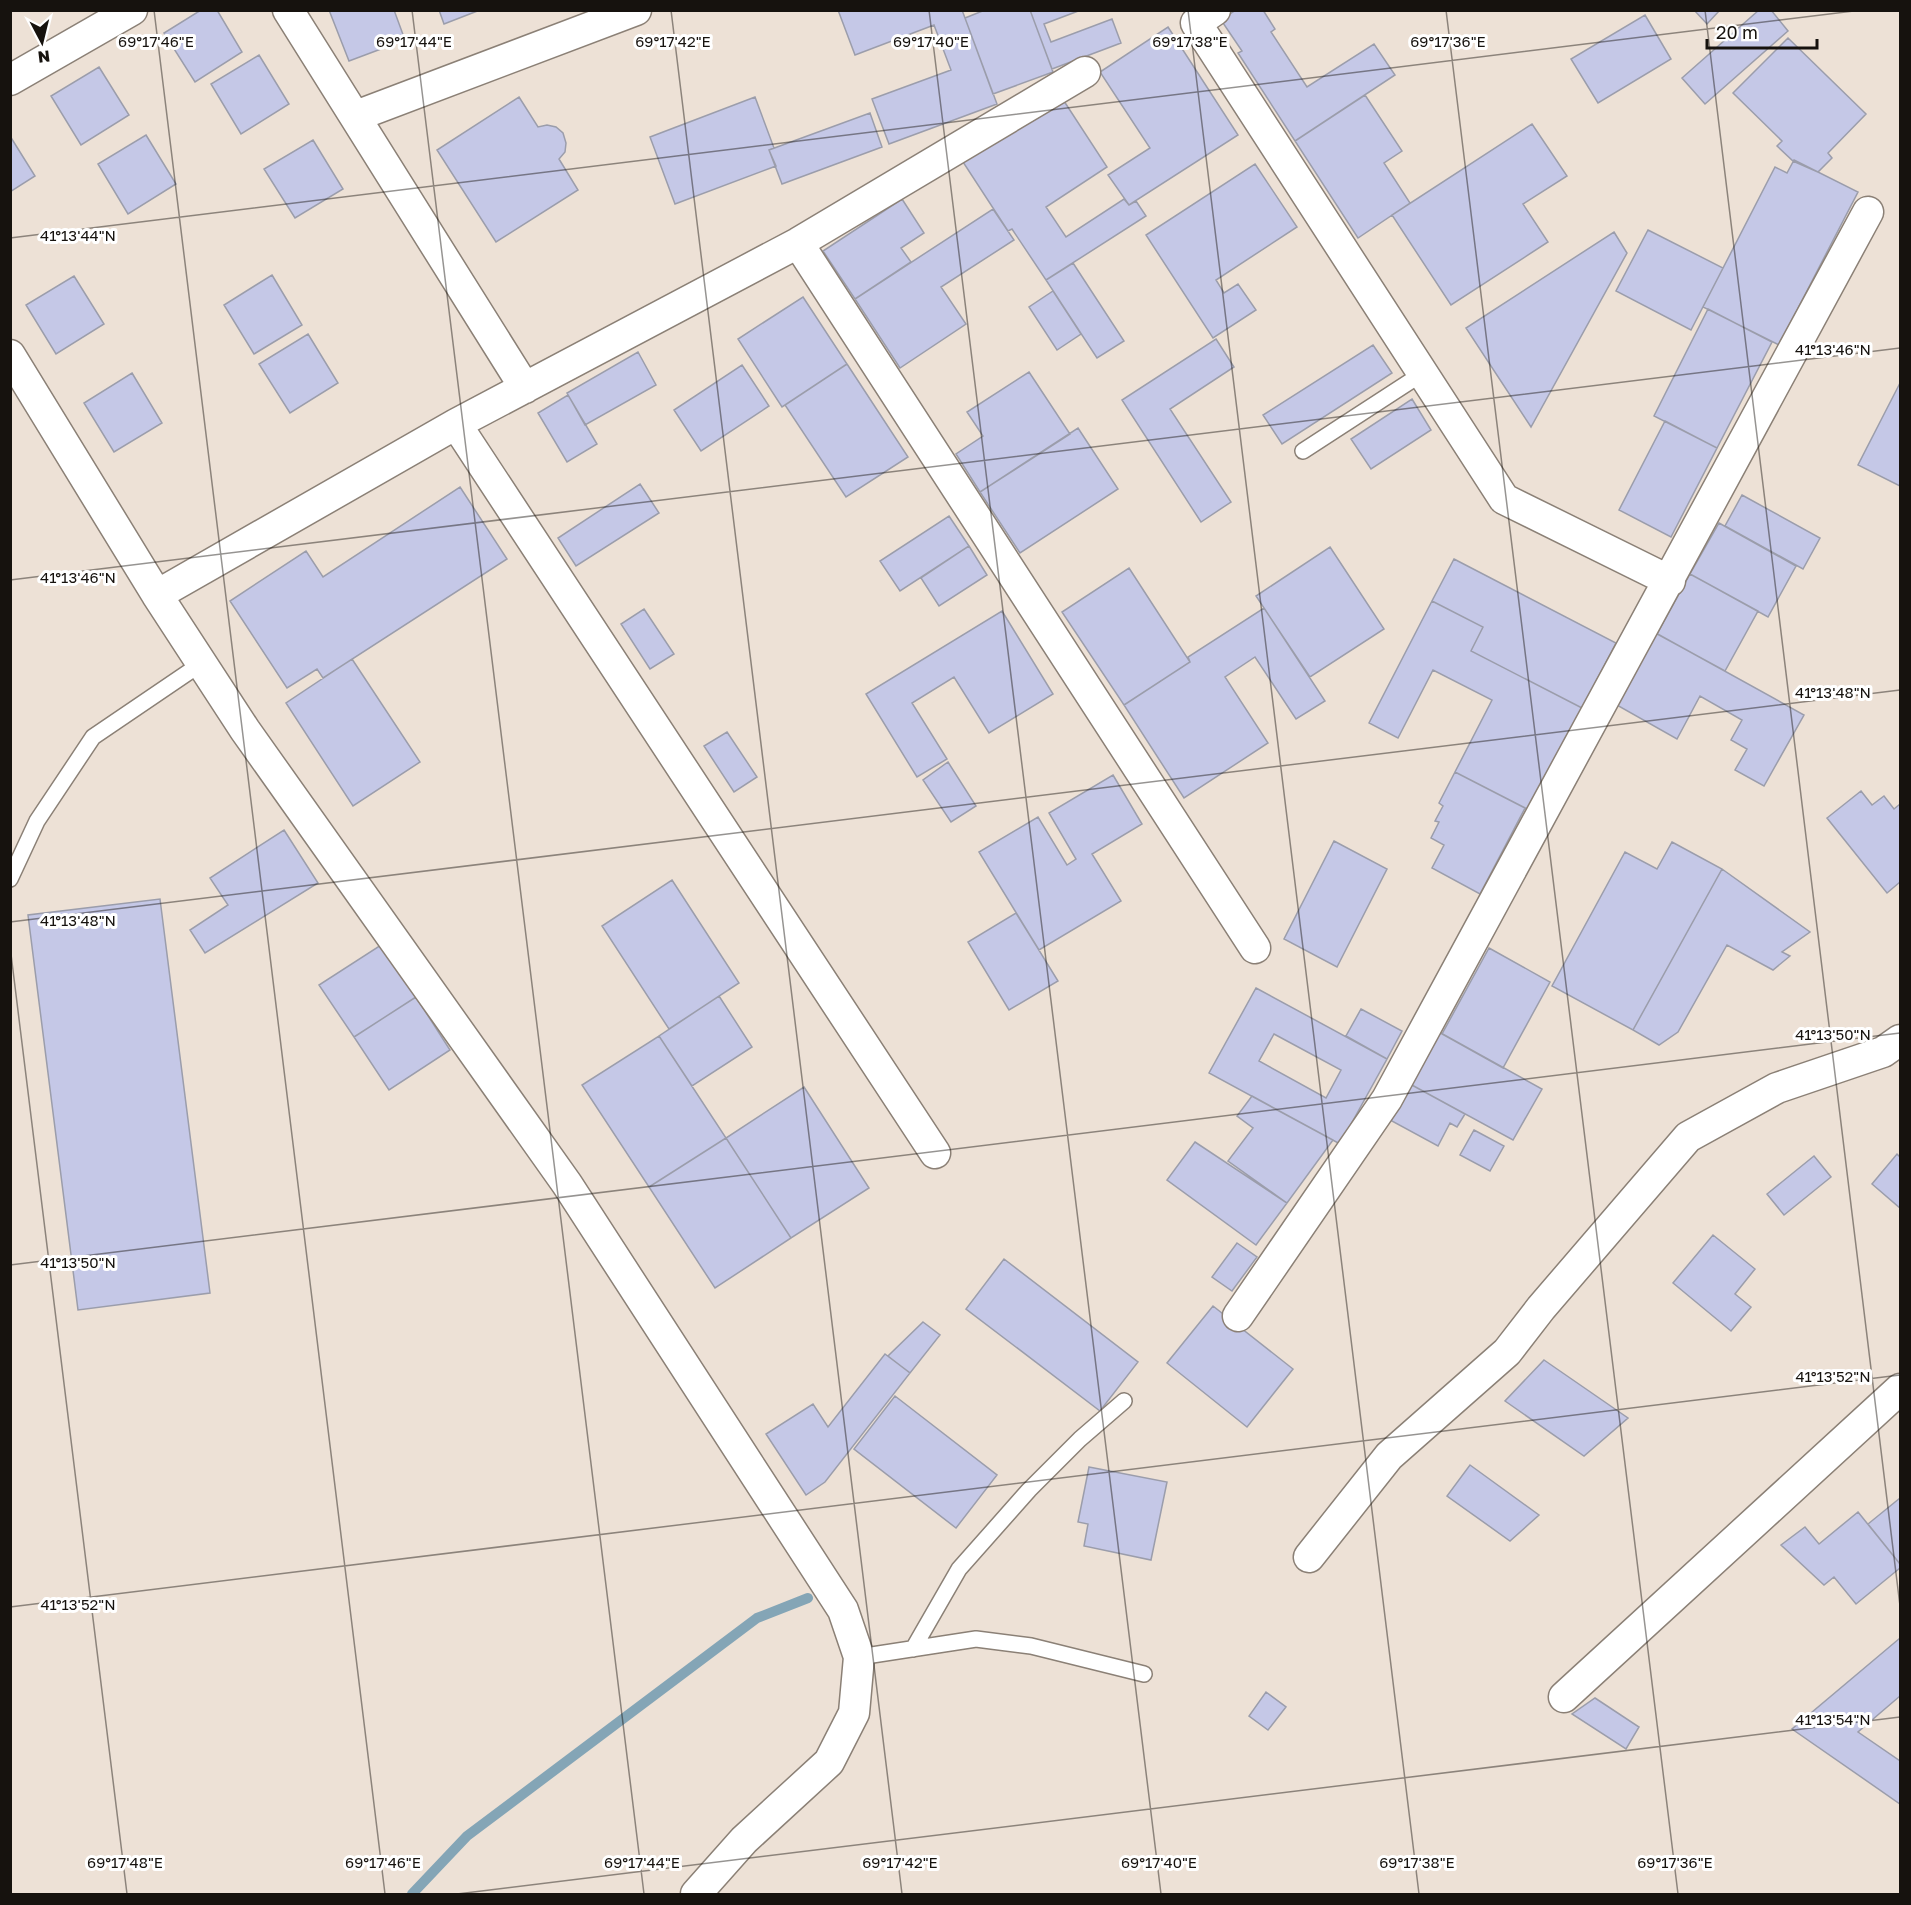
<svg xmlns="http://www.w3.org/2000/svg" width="1911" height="1905" font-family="'Golos Text',sans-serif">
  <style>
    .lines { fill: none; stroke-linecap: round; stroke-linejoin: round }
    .stream { stroke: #84a5b6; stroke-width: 10 }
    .building { fill: #c5c8e7; stroke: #9b9dab; stroke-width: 1.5; fill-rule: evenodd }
    .lane-casing { stroke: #8b8076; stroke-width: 18 }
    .street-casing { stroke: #8b8076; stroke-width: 33 }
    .lane { stroke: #fff; stroke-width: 15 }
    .street { stroke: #fff; stroke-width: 30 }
    .ticks { fill: none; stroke: #16120e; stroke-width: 1.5; stroke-opacity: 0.45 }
    .ticks-label { font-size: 15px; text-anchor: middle; fill: #16120e; stroke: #fff; stroke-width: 6; stroke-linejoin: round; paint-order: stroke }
  </style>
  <rect width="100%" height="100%" fill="#ede1d6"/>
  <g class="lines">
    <path class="stream" d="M 412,1894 L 467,1836 L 757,1618 L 808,1598"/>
  </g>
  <path class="building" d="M 201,10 L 217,10 L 242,52 L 195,82 L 164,33 Z
    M 329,10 L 394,10 L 405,40 L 349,61 Z
    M 439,10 L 480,10 L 444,24 Z
    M 838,10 L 962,10 L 997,104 L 889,144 L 872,99 L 951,70 L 934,25 L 855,55 Z
    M 985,10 L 1030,10 L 1053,72 L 993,94 L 965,18 Z
    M 1030,10 L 1081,10 L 1044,24 L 1051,42 L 1112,19 L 1121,43 L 1052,69 Z
    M 1236,10 L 1263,10 L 1275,29 L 1271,32 L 1307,87 L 1374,44 L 1395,75 L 1295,141 L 1238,53 L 1242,51 L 1221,20 Z
    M 1694,10 L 1720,10 L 1707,24 Z
    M 1759,10 L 1771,10 L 1788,31 L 1705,104 L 1682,78 Z
    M 1645,15 L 1671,59 L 1598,103 L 1571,59 Z
    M 1168,27 L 1238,135 L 1129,205 L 1108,175 L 1150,148 L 1100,72 Z
    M 1788,38 L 1866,114 L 1828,153 L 1832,158 L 1818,172 L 1793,161 L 1777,146 L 1782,141 L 1733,93 Z
    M 259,55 L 289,104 L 241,134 L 211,84 Z
    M 99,67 L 129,115 L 81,145 L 51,96 Z
    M 1365,95 L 1402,151 L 1384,163 L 1410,203 L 1358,238 L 1295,141 Z
    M 519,97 L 538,127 L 547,125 L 556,127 L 563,133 L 566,143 L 565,152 L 559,159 L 578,190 L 496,242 L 437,150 Z
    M 755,97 L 774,148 L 769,150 L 776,166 L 675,204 L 650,137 Z
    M 1062,98 L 1107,167 L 1046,207 L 1066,237 L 1124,199 L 1129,205 L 1136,201 L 1146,216 L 1046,280 L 1012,229 L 1008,231 L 963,162 Z
    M 870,113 L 882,147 L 782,184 L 769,150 Z
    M 1532,124 L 1567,176 L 1523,204 L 1548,242 L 1451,305 L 1392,215 Z
    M 146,135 L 176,184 L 128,214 L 98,164 Z
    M 10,136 L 35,176 L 10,192 Z
    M 313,140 L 343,189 L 295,218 L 264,169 Z
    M 1794,160 L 1858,192 L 1779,345 L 1703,307 L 1775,167 L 1787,173 Z
    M 1255,164 L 1297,227 L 1216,280 L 1224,293 L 1238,284 L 1256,310 L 1213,338 L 1146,235 Z
    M 902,199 L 924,233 L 901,248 L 911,262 L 855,299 L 823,251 Z
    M 993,209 L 1014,240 L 941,287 L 966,324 L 900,368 L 855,299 Z
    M 1648,230 L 1723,268 L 1691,330 L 1616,291 Z
    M 1614,232 L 1627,253 L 1531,427 L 1466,328 Z
    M 1073,263 L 1124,341 L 1097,358 L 1046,280 Z
    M 272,275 L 302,325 L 254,354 L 224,305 Z
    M 74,276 L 104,324 L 56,354 L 26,305 Z
    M 1053,291 L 1081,334 L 1057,350 L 1029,307 Z
    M 803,297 L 847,364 L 782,407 L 738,339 Z
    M 1708,309 L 1772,342 L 1717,448 L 1654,416 Z
    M 308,334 L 338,383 L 290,413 L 259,364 Z
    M 1216,339 L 1234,367 L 1170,409 L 1231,502 L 1201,522 L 1122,400 Z
    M 1373,345 L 1392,373 L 1282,444 L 1263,415 Z
    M 638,352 L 656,385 L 585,425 L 567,393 Z
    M 847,364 L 908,457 L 846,497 L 785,405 Z
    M 742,365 L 769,406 L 701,451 L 674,410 Z
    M 1029,372 L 1070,434 L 980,492 L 956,454 L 983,436 L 967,412 Z
    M 132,373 L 162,423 L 114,452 L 84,403 Z
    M 1900,383 L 1900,486 L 1858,465 Z
    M 568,395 L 597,444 L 567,462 L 538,413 Z
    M 1412,399 L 1431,430 L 1371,469 L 1351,439 Z
    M 1665,421 L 1717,448 L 1671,537 L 1619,510 Z
    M 1078,428 L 1118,489 L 1020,553 L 980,492 Z
    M 640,484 L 659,513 L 576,566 L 558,538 Z
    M 460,487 L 507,559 L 323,678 L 317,669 L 287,688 L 230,601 L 306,551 L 323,577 Z
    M 1742,495 L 1820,538 L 1803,569 L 1725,526 Z
    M 949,516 L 969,546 L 900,591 L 880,561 Z
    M 1719,523 L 1796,566 L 1768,617 L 1690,574 Z
    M 969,546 L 987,575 L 939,606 L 921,578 Z
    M 1330,547 L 1384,629 L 1310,677 L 1256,596 Z
    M 1454,559 L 1616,643 L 1582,708 L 1471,651 L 1483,627 L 1432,601 Z
    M 1129,568 L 1190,662 L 1124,705 L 1062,612 Z
    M 1690,574 L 1758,611 L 1725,671 L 1657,634 Z
    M 1432,601 L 1483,627 L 1471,651 L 1582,708 L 1529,810 L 1455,772 L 1492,700 L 1433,670 L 1398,738 L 1369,723 Z
    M 1264,608 L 1325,701 L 1296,719 L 1255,657 L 1225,677 L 1268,743 L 1184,798 L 1124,705 L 1190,662 L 1188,657 Z
    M 644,609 L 674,654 L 650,669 L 621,624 Z
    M 1002,611 L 1053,694 L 989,733 L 954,677 L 912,703 L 947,759 L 917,777 L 866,694 Z
    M 1654,632 L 1804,715 L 1764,786 L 1735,770 L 1747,749 L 1731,740 L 1742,720 L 1700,696 L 1677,739 L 1615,704 Z
    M 352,659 L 420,762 L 353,806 L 286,703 Z
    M 727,732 L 757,777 L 734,792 L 704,746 Z
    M 948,762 L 976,806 L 951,822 L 923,780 Z
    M 1455,772 L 1525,808 L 1480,894 L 1432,868 L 1444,845 L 1431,838 L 1439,822 L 1435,821 L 1443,806 L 1439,803 Z
    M 1113,775 L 1142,824 L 1092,854 L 1121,901 L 1039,950 L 979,852 L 1038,817 L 1067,865 L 1076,859 L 1049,813 Z
    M 1861,791 L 1872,805 L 1884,796 L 1894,809 L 1900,804 L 1900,882 L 1887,893 L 1827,818 Z
    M 284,830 L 318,883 L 205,953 L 190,930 L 228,905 L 210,878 Z
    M 1334,841 L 1387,869 L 1337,967 L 1284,939 Z
    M 1672,842 L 1722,869 L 1633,1030 L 1552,986 L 1625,852 L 1657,869 Z
    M 1722,869 L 1810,932 L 1782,952 L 1790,956 L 1773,970 L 1727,945 L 1678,1032 L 1659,1045 L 1633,1030 Z
    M 672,880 L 739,983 L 669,1029 L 602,926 Z
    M 160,899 L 210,1293 L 78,1310 L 28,915 Z
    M 1016,913 L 1058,981 L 1009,1010 L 968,942 Z
    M 381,945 L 416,997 L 354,1037 L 319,985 Z
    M 1489,948 L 1550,982 L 1503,1068 L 1442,1034 Z
    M 1256,988 L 1387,1059 L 1340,1144 L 1209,1073 ZM 1274,1034 L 1341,1070 L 1326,1098 L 1259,1061 Z
    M 719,996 L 752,1047 L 692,1086 L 659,1036 Z
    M 416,997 L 450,1050 L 389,1090 L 354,1037 Z
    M 1361,1009 L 1402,1031 L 1387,1059 L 1346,1036 Z
    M 1439,1032 L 1542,1089 L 1513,1140 L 1410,1084 Z
    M 659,1036 L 726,1138 L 649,1187 L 582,1085 Z
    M 1410,1084 L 1465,1114 L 1457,1127 L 1450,1123 L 1438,1146 L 1390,1120 Z
    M 804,1087 L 869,1188 L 791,1238 L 726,1138 Z
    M 1252,1096 L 1333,1140 L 1287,1203 L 1228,1161 L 1253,1128 L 1237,1116 Z
    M 1474,1130 L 1504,1146 L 1490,1171 L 1460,1155 Z
    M 726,1138 L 791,1238 L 715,1288 L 649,1187 Z
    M 1195,1142 L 1287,1203 L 1256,1245 L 1167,1180 Z
    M 1897,1154 L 1900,1157 L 1900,1208 L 1872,1184 Z
    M 1814,1156 L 1831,1177 L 1784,1215 L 1767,1194 Z
    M 1713,1235 L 1755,1269 L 1735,1294 L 1751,1307 L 1731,1331 L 1673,1283 Z
    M 1237,1243 L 1257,1257 L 1232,1291 L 1212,1277 Z
    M 1004,1259 L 1138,1362 L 1100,1411 L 966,1309 Z
    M 1213,1306 L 1293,1369 L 1247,1427 L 1167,1363 Z
    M 923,1322 L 940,1335 L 910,1373 L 888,1356 Z
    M 885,1354 L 910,1373 L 825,1482 L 806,1495 L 766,1434 L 813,1404 L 828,1427 Z
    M 1544,1360 L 1628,1418 L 1584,1456 L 1505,1401 Z
    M 895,1396 L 997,1475 L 956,1528 L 854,1449 Z
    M 1470,1465 L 1539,1515 L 1510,1541 L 1447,1496 Z
    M 1089,1467 L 1167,1482 L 1151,1560 L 1084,1546 L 1088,1524 L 1078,1522 Z
    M 1900,1498 L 1900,1564 L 1868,1524 Z
    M 1858,1512 L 1900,1564 L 1900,1568 L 1856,1604 L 1834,1577 L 1824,1585 L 1781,1545 L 1805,1527 L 1819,1544 Z
    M 1900,1638 L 1900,1696 L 1858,1732 L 1900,1761 L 1900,1804 L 1792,1729 Z
    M 1266,1692 L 1286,1707 L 1268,1730 L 1249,1716 Z
    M 1595,1698 L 1639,1727 L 1626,1749 L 1572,1714 Z"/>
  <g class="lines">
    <g class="lane-casing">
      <path id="lane" d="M 1303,451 L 1423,373
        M 10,879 L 37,821 L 93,737 L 202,663
        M 913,1649 L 959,1569 L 1029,1490 L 1080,1439 L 1124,1401
        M 859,1657 L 976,1639 L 1031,1646 L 1144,1674"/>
    </g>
    <g class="street-casing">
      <path id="street" d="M 288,10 L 525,388
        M 1215,10 L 1196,23 L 1504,499 L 1670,581
        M 10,80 L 132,10
        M 356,116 L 636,10
        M 798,243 L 1255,948
        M 10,355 L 157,595 L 245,730 L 567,1184 L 843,1610 L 859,1657 L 854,1713 L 829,1762 L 744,1840 L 696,1894
        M 456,424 L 935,1153
        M 157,595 L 456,424 L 798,243 L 1085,72
        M 1238,1316 L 1387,1099 L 1868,212
        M 1309,1557 L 1389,1456 L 1507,1352 L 1541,1308 L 1688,1137 L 1777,1088 L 1883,1052 L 1900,1040
        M 1564,1697 L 1900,1389"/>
    </g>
    <use href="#lane" class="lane"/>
    <use href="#street" class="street"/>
  </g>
  <path class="ticks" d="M 154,10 L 385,1894M 412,10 L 644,1894M 671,10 L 902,1894M 929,10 L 1161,1894M 1188,10 L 1419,1894M 1446,10 L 1678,1894M 1705,10 L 1900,1606M 10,238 L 1862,10M 10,580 L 1900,348M 10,922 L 1900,690M 10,946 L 127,1894M 10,1265 L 1900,1033M 10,1607 L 1900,1375M 457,1894 L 1900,1717"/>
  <g class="ticks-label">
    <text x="156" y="47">69°17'46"E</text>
    <text x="414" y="47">69°17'44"E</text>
    <text x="673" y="47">69°17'42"E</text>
    <text x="931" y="47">69°17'40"E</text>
    <text x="1190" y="47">69°17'38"E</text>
    <text x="1448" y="47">69°17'36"E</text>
    <text x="78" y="241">41°13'44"N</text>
    <text x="1833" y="355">41°13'46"N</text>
    <text x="78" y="583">41°13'46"N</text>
    <text x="1833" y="698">41°13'48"N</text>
    <text x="78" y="926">41°13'48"N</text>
    <text x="1833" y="1040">41°13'50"N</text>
    <text x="78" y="1268">41°13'50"N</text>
    <text x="1833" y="1382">41°13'52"N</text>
    <text x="78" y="1610">41°13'52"N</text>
    <text x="1833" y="1725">41°13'54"N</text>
    <text x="125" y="1868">69°17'48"E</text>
    <text x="383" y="1868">69°17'46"E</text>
    <text x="642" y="1868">69°17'44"E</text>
    <text x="900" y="1868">69°17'42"E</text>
    <text x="1159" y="1868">69°17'40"E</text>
    <text x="1417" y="1868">69°17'38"E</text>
    <text x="1675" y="1868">69°17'36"E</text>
  </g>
  <rect width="1911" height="1905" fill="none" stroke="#16120e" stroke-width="24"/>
  <g transform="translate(42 42) rotate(173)" stroke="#ffffff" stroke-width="4.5" paint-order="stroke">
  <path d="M0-4.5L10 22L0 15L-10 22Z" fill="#16120e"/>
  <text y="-9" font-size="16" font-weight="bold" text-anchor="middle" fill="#16120e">N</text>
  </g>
  <path d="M1707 39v9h110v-9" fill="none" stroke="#16120e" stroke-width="3"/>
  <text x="1716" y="39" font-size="18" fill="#16120e" stroke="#ffffff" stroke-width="4.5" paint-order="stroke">20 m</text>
</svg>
